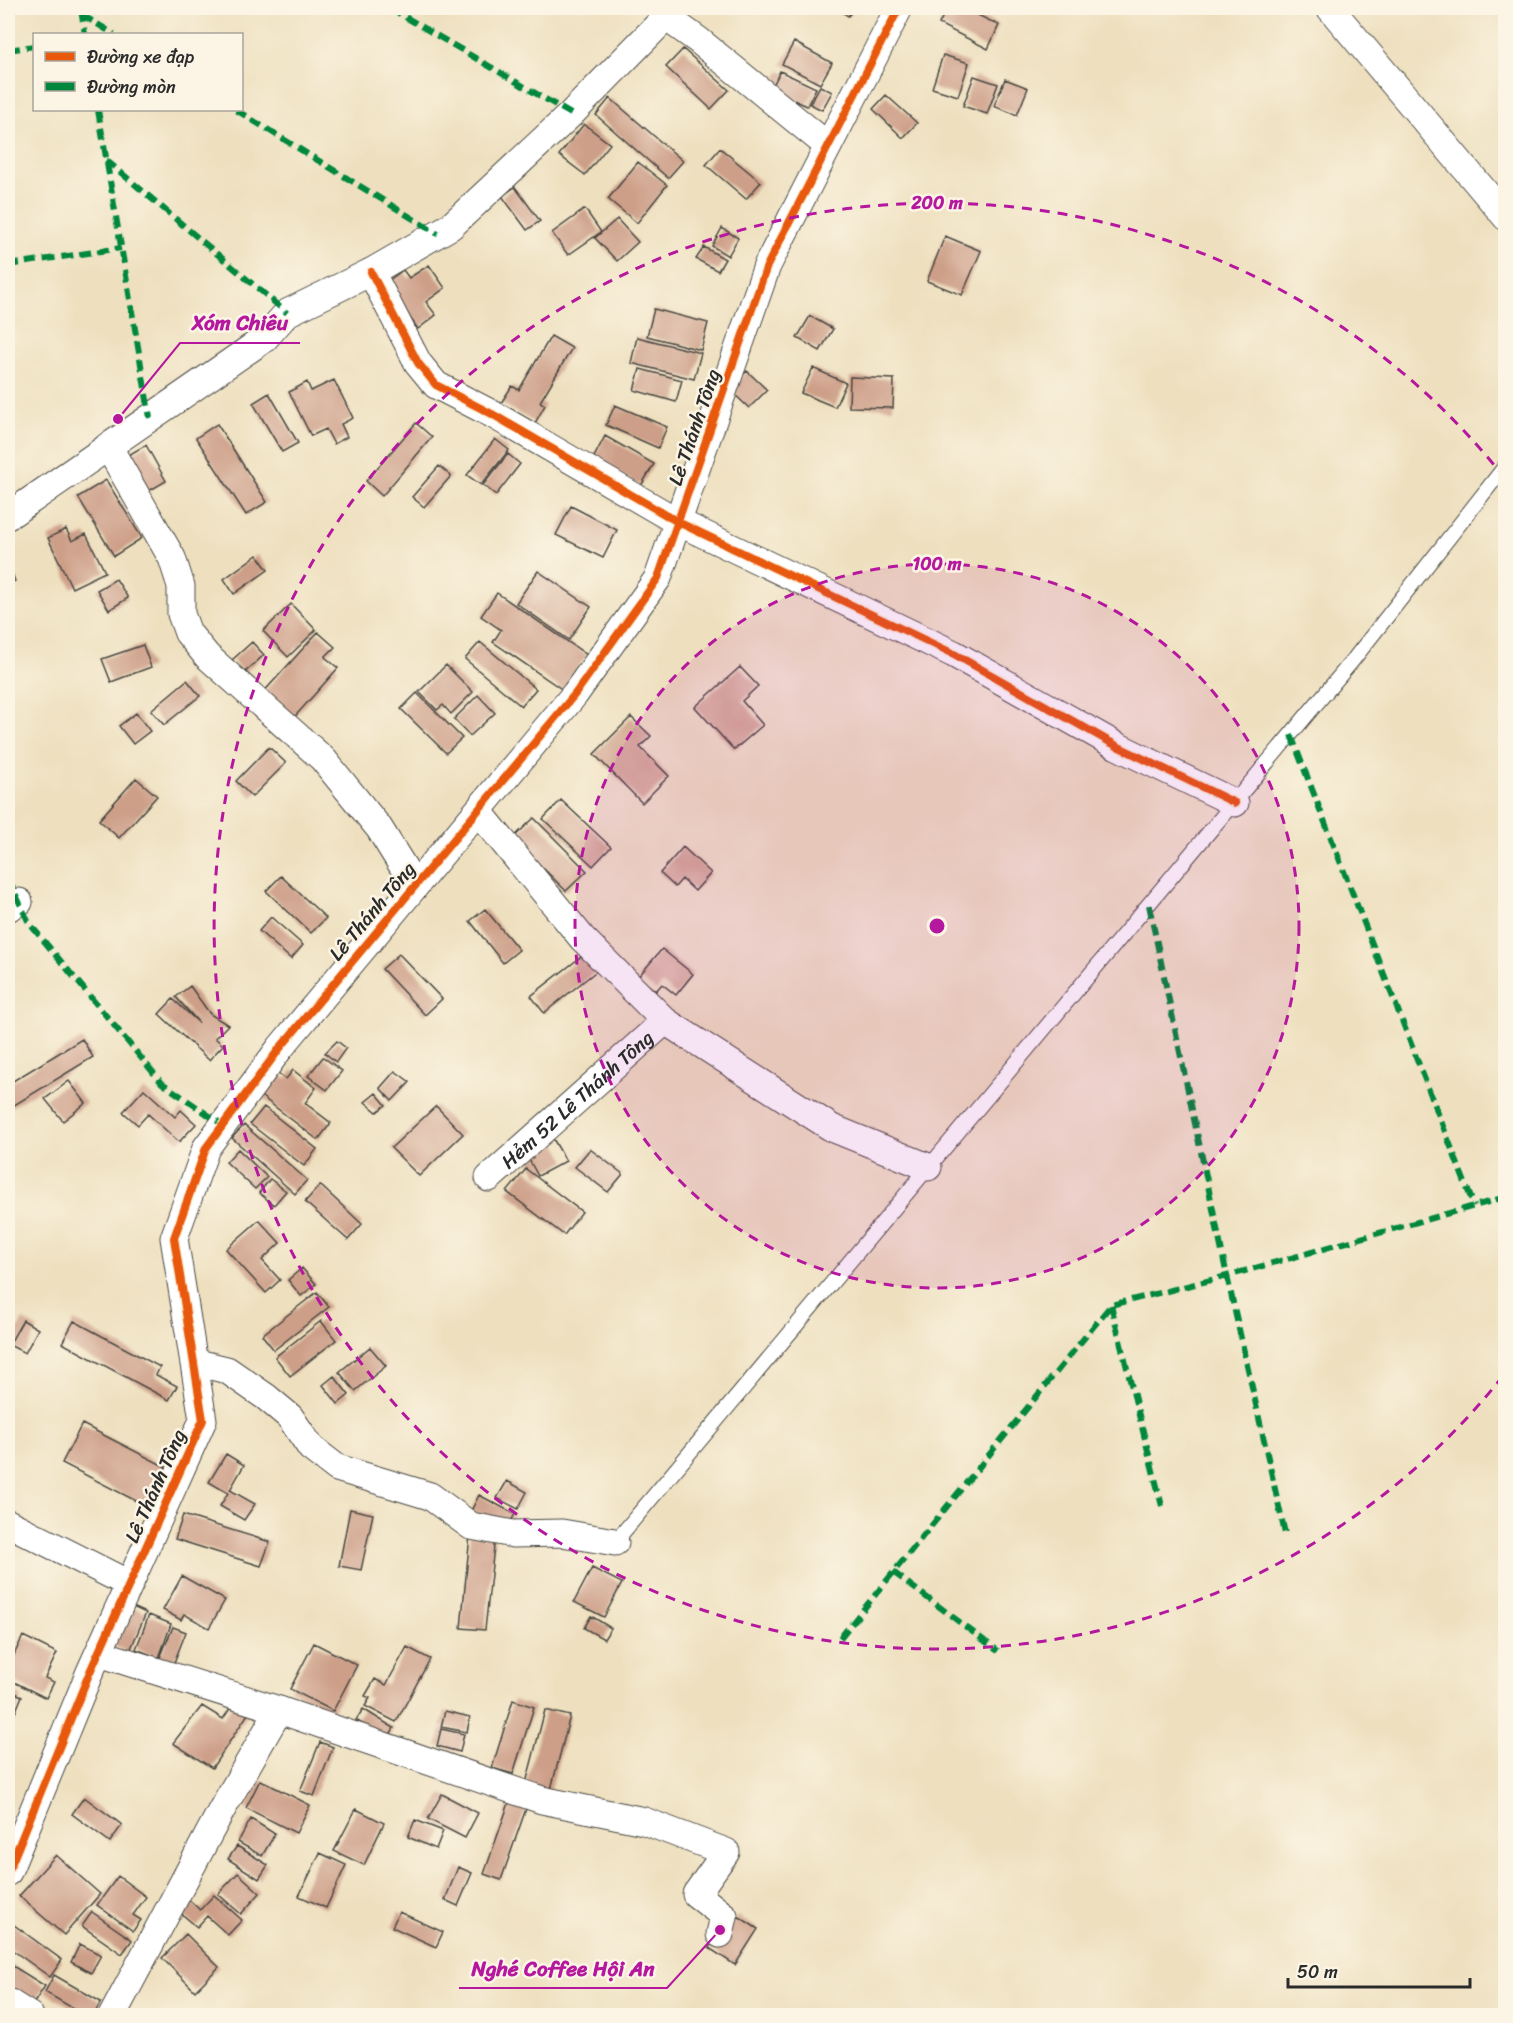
<svg xmlns="http://www.w3.org/2000/svg" width="1513" height="2023" font-family="Sriracha,sans-serif">
  <style>
    .building { fill: #cd9f88 }
    .lines { fill: none; stroke-linecap: round; stroke-linejoin: round }
    .service-casing { stroke: #484641; stroke-width: 16 }
    .minor-casing { stroke: #484641; stroke-width: 29 }
    .service { stroke: #fff; stroke-width: 14 }
    .minor { stroke: #fff; stroke-width: 27 }
    .quiet { stroke: #00873e; stroke-width: 6; stroke-dasharray: 12 6; stroke-linecap: butt }
    .cycleway-casing { stroke: #fcf5e5; stroke-width: 11 }
    .cycleway { stroke: #e8590c; stroke-width: 8 }
    .ring { fill: none; stroke: #b5179e; stroke-width: 3; stroke-dasharray: 10 8 }
    .labels { text-anchor: middle; stroke-width: 5; stroke-linejoin: round; paint-order: stroke }
    .street-label { font-size: 20px; fill: #2b2b2b; stroke: #fcf5e5 }
    .centre { fill: #b5179e; stroke: #fcf5e5; stroke-width: 3 }
    .ring-label { font-size: 18px; text-anchor: middle; font-weight: bold; fill: #b5179e; stroke: #fcf5e5; stroke-width: 5; stroke-linejoin: round; paint-order: stroke }
    .leader { fill: none; stroke: #b5179e; stroke-width: 2 }
    .callout-dot { fill: #b5179e; stroke: #fcf5e5; stroke-width: 2 }
    .callout-label { font-size: 21px; text-anchor: middle; font-weight: bold; fill: #b5179e; stroke: #fcf5e5; stroke-width: 5; stroke-linejoin: round; paint-order: stroke }
  </style>
  <rect width="100%" height="100%" fill="#fcf5e5"/>
  <filter id="ink" filterUnits="userSpaceOnUse"><feTurbulence type="fractalNoise" baseFrequency=".0167" numOctaves="2"/><feDisplacementMap in="SourceGraphic" scale="12" xChannelSelector="R" yChannelSelector="G"/><feConvolveMatrix kernelMatrix="1 2 1 2 8 2 1 2 1" color-interpolation-filters="sRGB"/></filter>
  <filter id="wash" filterUnits="userSpaceOnUse"><feTurbulence type="fractalNoise" baseFrequency=".008" numOctaves="4" result="noise"/><feDisplacementMap in="SourceGraphic" scale="24" xChannelSelector="R" yChannelSelector="G"/><feGaussianBlur stdDeviation="1.35" result="paint"/><feColorMatrix in="noise" values="0 0 0 0 0 0 0 0 0 0 0 0 0 0 0 0 0 1.4 0 .05"/><feComposite in="paint" operator="in"/></filter>
  <g filter="url(#wash)">
    <rect width="100%" height="100%" fill="#eee0bf"/>
    <g id="blocks">
      <path class="building" d="M 836,8 L 855,8 L 848,16 Z
        M 947,8 L 963,8 L 999,25 L 988,49 L 939,24 Z
        M 794,42 L 832,63 L 820,84 L 782,64 Z
        M 683,49 L 729,90 L 711,109 L 666,67 Z
        M 943,55 L 969,63 L 958,96 L 932,88 Z
        M 780,71 L 816,88 L 807,106 L 771,90 Z
        M 974,76 L 998,84 L 987,114 L 963,106 Z
        M 1005,79 L 1028,88 L 1017,115 L 994,106 Z
        M 820,86 L 832,92 L 822,110 L 810,104 Z
        M 886,95 L 917,123 L 903,138 L 873,109 Z
        M 610,98 L 683,161 L 668,178 L 596,115 Z
        M 584,124 L 610,144 L 585,175 L 559,155 Z
        M 720,148 L 761,182 L 746,199 L 706,165 Z
        M 638,162 L 667,185 L 637,223 L 608,199 Z
        M 515,187 L 540,221 L 527,230 L 502,196 Z
        M 585,209 L 601,232 L 568,255 L 552,233 Z
        M 617,219 L 638,242 L 617,261 L 595,238 Z
        M 722,228 L 738,238 L 728,256 L 712,246 Z
        M 945,236 L 981,251 L 962,295 L 927,281 Z
        M 704,247 L 725,259 L 718,271 L 696,259 Z
        M 429,265 L 445,288 L 426,302 L 436,315 L 418,329 L 385,283 L 403,270 L 409,278 Z
        M 654,309 L 708,323 L 701,350 L 647,336 Z
        M 810,316 L 833,329 L 820,351 L 797,338 Z
        M 551,336 L 572,348 L 540,402 L 545,405 L 535,423 L 501,403 L 512,386 L 519,390 Z
        M 637,337 L 701,353 L 694,379 L 631,363 Z
        M 813,368 L 846,383 L 835,407 L 801,393 Z
        M 640,369 L 682,380 L 676,402 L 634,390 Z
        M 747,371 L 767,390 L 749,408 L 729,389 Z
        M 850,377 L 894,379 L 893,408 L 849,407 Z
        M 334,380 L 353,418 L 341,424 L 347,437 L 334,444 L 326,429 L 311,436 L 289,392 L 307,382 L 311,391 Z
        M 269,393 L 298,443 L 282,452 L 253,403 Z
        M 615,405 L 667,427 L 658,448 L 606,425 Z
        M 416,423 L 432,437 L 382,496 L 366,481 Z
        M 217,424 L 267,502 L 246,515 L 196,438 Z
        M 605,436 L 654,464 L 641,486 L 593,459 Z
        M 495,439 L 509,450 L 481,485 L 467,475 Z
        M 146,445 L 166,481 L 142,495 L 121,459 Z
        M 508,454 L 520,464 L 496,495 L 483,485 Z
        M 439,466 L 451,476 L 424,507 L 412,497 Z
        M 106,480 L 142,538 L 114,556 L 78,497 Z
        M 571,506 L 617,530 L 603,558 L 556,535 Z
        M 66,529 L 72,541 L 86,534 L 105,572 L 72,588 L 48,538 Z
        M 257,555 L 268,570 L 234,594 L 224,579 Z
        M 8,561 L 15,581 L 8,584 Z
        M 538,571 L 591,607 L 569,640 L 516,603 Z
        M 116,579 L 128,598 L 109,610 L 97,590 Z
        M 497,593 L 587,655 L 563,690 L 493,642 L 501,630 L 481,616 Z
        M 291,604 L 316,630 L 288,657 L 263,631 Z
        M 318,632 L 335,647 L 325,657 L 338,668 L 290,722 L 260,696 Z
        M 252,642 L 264,655 L 244,673 L 232,660 Z
        M 480,642 L 536,689 L 521,706 L 465,659 Z
        M 143,645 L 151,667 L 111,682 L 102,659 Z
        M 446,665 L 473,692 L 451,714 L 443,705 L 437,710 L 419,692 Z
        M 740,667 L 758,686 L 742,701 L 763,725 L 734,750 L 695,707 Z
        M 187,680 L 200,696 L 164,725 L 151,710 Z
        M 417,693 L 462,738 L 446,753 L 401,709 Z
        M 478,695 L 495,713 L 470,736 L 454,719 Z
        M 136,713 L 150,731 L 133,744 L 119,726 Z
        M 631,717 L 651,736 L 640,747 L 669,776 L 642,803 L 594,754 Z
        M 269,747 L 286,763 L 252,797 L 236,781 Z
        M 136,778 L 157,796 L 119,838 L 99,820 Z
        M 561,800 L 611,847 L 593,866 L 543,819 Z
        M 534,818 L 587,871 L 566,891 L 513,838 Z
        M 683,847 L 711,873 L 695,891 L 682,879 L 675,887 L 660,873 Z
        M 281,876 L 326,918 L 311,933 L 266,891 Z
        M 485,909 L 519,950 L 503,963 L 470,921 Z
        M 271,917 L 303,945 L 291,959 L 259,931 Z
        M 591,949 L 604,965 L 544,1013 L 531,996 Z
        M 662,949 L 693,974 L 676,995 L 662,984 L 656,991 L 638,977 Z
        M 399,954 L 442,999 L 425,1015 L 382,969 Z
        M 190,986 L 210,1014 L 228,1025 L 215,1038 L 223,1045 L 209,1060 L 159,1014 L 173,999 L 199,1023 L 176,997 Z
        M 82,1039 L 93,1057 L 8,1109 L 8,1084 Z
        M 337,1041 L 346,1048 L 336,1062 L 325,1053 Z
        M 323,1057 L 342,1071 L 327,1090 L 308,1076 Z
        M 271,1068 L 286,1079 L 293,1070 L 316,1088 L 305,1103 L 331,1123 L 318,1140 L 253,1090 Z
        M 395,1071 L 410,1082 L 392,1101 L 380,1088 Z
        M 69,1081 L 86,1103 L 63,1121 L 45,1099 Z
        M 144,1089 L 175,1117 L 181,1110 L 196,1124 L 179,1142 L 148,1114 L 138,1125 L 123,1112 Z
        M 376,1093 L 386,1105 L 377,1112 L 365,1102 Z
        M 436,1106 L 463,1134 L 419,1176 L 391,1148 Z
        M 264,1107 L 317,1149 L 304,1166 L 250,1124 Z
        M 244,1125 L 307,1180 L 295,1194 L 232,1138 Z
        M 552,1137 L 566,1161 L 538,1176 L 525,1152 Z
        M 238,1149 L 267,1177 L 255,1189 L 226,1162 Z
        M 590,1149 L 623,1174 L 608,1192 L 575,1167 Z
        M 526,1169 L 582,1212 L 564,1235 L 507,1192 Z
        M 270,1179 L 286,1191 L 274,1205 L 259,1193 Z
        M 320,1185 L 362,1224 L 348,1240 L 305,1202 Z
        M 259,1220 L 280,1243 L 262,1260 L 280,1280 L 266,1293 L 226,1249 Z
        M 302,1268 L 316,1284 L 301,1296 L 288,1280 Z
        M 317,1292 L 329,1307 L 274,1350 L 262,1335 Z
        M 23,1320 L 38,1329 L 25,1353 L 9,1345 Z
        M 74,1321 L 160,1367 L 156,1375 L 177,1386 L 169,1400 L 62,1343 Z
        M 321,1321 L 336,1340 L 290,1376 L 275,1357 Z
        M 370,1347 L 386,1366 L 355,1391 L 339,1372 Z
        M 334,1376 L 349,1395 L 338,1404 L 323,1385 Z
        M 82,1424 L 166,1467 L 146,1506 L 62,1463 Z
        M 226,1454 L 244,1465 L 230,1490 L 255,1504 L 244,1520 L 220,1506 L 228,1493 L 209,1482 Z
        M 507,1481 L 527,1492 L 518,1509 L 497,1498 Z
        M 479,1495 L 515,1514 L 506,1530 L 471,1511 Z
        M 350,1509 L 373,1514 L 361,1570 L 339,1566 Z
        M 183,1515 L 270,1542 L 261,1566 L 175,1539 Z
        M 470,1535 L 495,1537 L 485,1630 L 461,1628 Z
        M 592,1568 L 622,1583 L 604,1617 L 574,1602 Z
        M 182,1576 L 225,1600 L 209,1628 L 184,1614 L 181,1620 L 163,1610 Z
        M 124,1603 L 146,1613 L 129,1653 L 107,1643 Z
        M 149,1615 L 171,1624 L 159,1658 L 136,1649 Z
        M 591,1616 L 611,1628 L 604,1639 L 584,1628 Z
        M 173,1627 L 186,1632 L 173,1665 L 159,1660 Z
        M 23,1636 L 57,1653 L 45,1678 L 54,1682 L 46,1698 L 8,1679 L 8,1657 L 12,1659 Z
        M 314,1643 L 357,1665 L 333,1711 L 290,1689 Z
        M 407,1647 L 430,1659 L 396,1722 L 365,1706 L 370,1698 L 365,1696 L 375,1679 L 386,1685 Z
        M 8,1690 L 22,1696 L 13,1718 L 8,1716 Z
        M 513,1700 L 534,1707 L 513,1774 L 492,1768 Z
        M 233,1704 L 248,1714 L 212,1768 L 173,1743 L 202,1706 L 223,1719 Z
        M 363,1709 L 394,1728 L 387,1740 L 356,1720 Z
        M 545,1710 L 570,1716 L 549,1797 L 524,1791 Z
        M 445,1711 L 470,1717 L 467,1732 L 441,1727 Z
        M 441,1729 L 464,1734 L 460,1752 L 437,1746 Z
        M 320,1742 L 333,1747 L 314,1796 L 300,1791 Z
        M 260,1780 L 310,1805 L 296,1833 L 246,1808 Z
        M 442,1794 L 478,1813 L 465,1838 L 428,1819 Z
        M 84,1797 L 122,1825 L 110,1842 L 72,1814 Z
        M 510,1800 L 527,1806 L 501,1880 L 484,1874 Z
        M 356,1809 L 384,1823 L 364,1865 L 334,1851 Z
        M 251,1819 L 275,1834 L 262,1856 L 238,1842 Z
        M 415,1820 L 443,1831 L 436,1849 L 408,1837 Z
        M 237,1846 L 268,1865 L 259,1879 L 228,1859 Z
        M 320,1853 L 346,1865 L 326,1908 L 299,1896 Z
        M 56,1855 L 100,1894 L 64,1935 L 19,1896 Z
        M 458,1867 L 472,1873 L 458,1906 L 445,1900 Z
        M 238,1873 L 260,1893 L 241,1914 L 218,1894 Z
        M 118,1876 L 146,1897 L 133,1915 L 141,1920 L 133,1931 L 97,1905 Z
        M 214,1895 L 242,1920 L 228,1935 L 207,1916 L 197,1927 L 176,1909 L 187,1898 L 200,1910 Z
        M 92,1912 L 132,1940 L 122,1954 L 82,1926 Z
        M 399,1912 L 443,1932 L 436,1947 L 392,1927 Z
        M 738,1916 L 758,1929 L 735,1965 L 709,1948 L 718,1932 L 725,1937 Z
        M 10,1922 L 62,1960 L 50,1977 L 8,1947 Z
        M 186,1934 L 219,1967 L 195,1991 L 162,1958 Z
        M 80,1944 L 101,1955 L 91,1973 L 71,1962 Z
        M 8,1963 L 45,1986 L 32,2006 L 8,1991 Z
        M 54,1975 L 101,2002 L 93,2016 L 86,2016 L 45,1992 Z"/>
    </g>
  </g>
  <g filter="url(#ink)">
    <use href="#blocks" fill-opacity="0" stroke="#484641" stroke-width="1.5"/>
    <g class="lines">
      <g class="service-casing">
        <path id="service" d="M 615,1542 L 1353,660 L 1506,465"/>
      </g>
      <g class="minor-casing">
        <g id="minor">
          <path d="M 1330,8 L 1506,217"/>
          <path d="M 666,17 L 698,40 L 828,146"/>
          <path d="M 371,272 L 418,363 L 436,385 L 492,414 L 678,522 L 954,654 L 1117,746 L 1235,803"/>
          <path d="M 108,446 L 172,558 L 181,586 L 181,614 L 188,633 L 207,656 L 323,759 L 379,828 L 415,886"/>
          <path d="M 8,516 L 264,339 L 287,313 L 371,272 L 451,226 L 571,114 L 666,17 L 663,8"/>
          <path d="M 479,812 L 582,938 L 665,1021 L 832,1128 L 928,1167"/>
          <path d="M 8,908 L 19,902"/>
          <path id="s1" d="M 489,1178 L 665,1021"/>
          <path d="M 194,1362 L 227,1370 L 266,1397 L 290,1417 L 311,1448 L 337,1468 L 430,1496 L 471,1526 L 513,1534 L 562,1533 L 615,1542"/>
          <path d="M 8,1523 L 129,1584"/>
          <path d="M 99,1653 L 279,1710 L 542,1800 L 644,1821 L 726,1852 L 696,1894 L 724,1916 L 720,1934"/>
          <path d="M 8,1872 L 89,1674 L 203,1420 L 174,1238 L 206,1148 L 280,1048 L 575,694 L 658,578 L 767,266 L 899,8"/>
          <path d="M 8,2002 L 30,2016"/>
          <path d="M 112,2016 L 221,1811 L 279,1710"/>
        </g>
      </g>
      <use href="#service" class="service"/>
      <use href="#minor" class="minor"/>
      <path class="quiet" d="M 390,8 L 571,114
        M 81,10 L 85,34
        M 82,15 L 114,34
        M 8,50 L 34,46
        M 98,110 L 150,418
        M 236,110 L 438,234
        M 106,160 L 287,313
        M 8,265 L 121,248
        M 1291,735 L 1474,1206
        M 8,878 L 29,923 L 162,1083 L 223,1125
        M 1149,905 L 1227,1276 L 1286,1538
        M 1111,1305 L 1162,1506
        M 893,1572 L 998,1651
        M 840,1638 L 1111,1305 L 1227,1276 L 1506,1197"/>
      <g class="cycleway-casing">
        <path id="cycleway" d="M 371,272 L 418,363 L 436,385 L 492,414 L 678,522 L 954,654 L 1117,746 L 1235,803
          M 8,1872 L 89,1674 L 203,1420 L 174,1238 L 206,1148 L 280,1048 L 575,694 L 658,578 L 767,266 L 899,8"/>
      </g>
      <use href="#cycleway" class="cycleway"/>
    </g>
  </g>
  <circle cx="937" cy="926" r="362" fill="#b5179e" fill-opacity=".12"/>
  <g class="ring">
    <circle cx="937" cy="926" r="362"/>
    <path d="M1503 1376A723 723 0 1 1 1503 476"/>
  </g>
  <g class="labels">
    <g class="street-label">
      <text transform="translate(694 427) rotate(-71)" y="7">Lê Thánh Tông</text>
      <text transform="translate(372 911) rotate(-50)" y="7">Lê Thánh Tông</text>
      <text dy="7" stroke="none"><textPath href="#s1" startOffset="118">Hẻm 52 Lê Thánh Tông</textPath></text>
      <text transform="translate(155 1486) rotate(-66)" y="7">Lê Thánh Tông</text>
    </g>
  </g>
  <circle cx="937" cy="926" r="9" class="centre"/>
  <g class="ring-label">
    <text x="937" y="209">200 m</text>
    <text x="937" y="570">100 m</text>
  </g>
  <path class="leader" d="M118 419L180 343H300M720 1930L667 1988H459"/>
  <g class="callout-dot">
    <circle cx="118" cy="419" r="6"/>
    <circle cx="720" cy="1930" r="6"/>
  </g>
  <g class="callout-label">
    <text x="240" y="330">Xóm Chiêu</text>
    <text x="563" y="1976">Nghé Coffee Hội An</text>
  </g>
  <rect width="1513" height="2023" fill="none" stroke="#fcf5e5" stroke-width="30"/>
  <rect x="33" y="33" width="210" height="78" fill="#fcf5e5" stroke="#a8a49b" stroke-width="1.5"/>
  <rect x="45" y="52" width="30" height="9" fill="#e8590c" stroke="#a8a49b" stroke-width="1.5"/>
  <text x="87" y="63" font-size="18" fill="#2b2b2b">Đường xe đạp</text>
  <rect x="45" y="82" width="30" height="9" fill="#00873e" stroke="#a8a49b" stroke-width="1.5"/>
  <text x="87" y="93" font-size="18" fill="#2b2b2b">Đường mòn</text>
  <path d="M1288 1978v9h182v-9" fill="none" stroke="#2b2b2b" stroke-width="3"/>
  <text x="1297" y="1978" font-size="18" fill="#2b2b2b" stroke="#fcf5e5" stroke-width="4.5" paint-order="stroke">50 m</text>
</svg>
